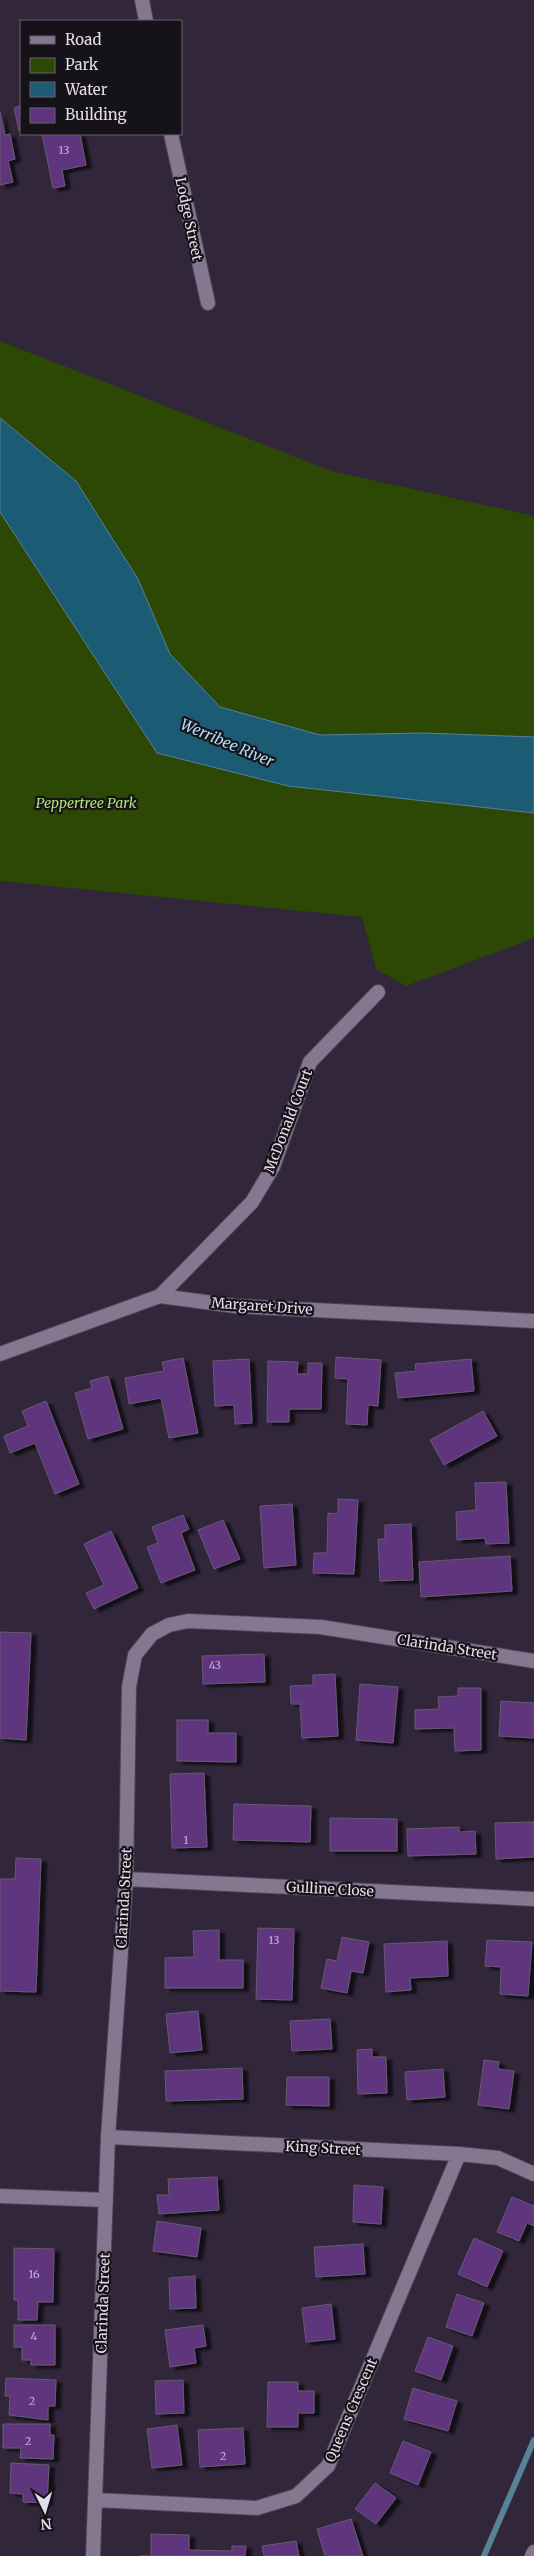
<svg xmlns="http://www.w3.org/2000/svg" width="534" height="2556" font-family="Merriweather,serif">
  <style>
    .green { fill: #2d4705 }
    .water { fill: #1b5c74; stroke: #578297 }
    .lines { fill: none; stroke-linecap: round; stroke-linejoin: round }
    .stream { stroke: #578297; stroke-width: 6 }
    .building { fill: #5f347e; stroke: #665a71; filter: url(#shadow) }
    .minor-casing { stroke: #4e4455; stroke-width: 16 }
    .minor { stroke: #84778f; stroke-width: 14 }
    .labels { text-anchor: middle; stroke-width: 4.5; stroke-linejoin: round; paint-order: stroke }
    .number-label { font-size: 11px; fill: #c2b2ce }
    .street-label { font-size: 14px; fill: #e3dce9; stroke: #16121a }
    .park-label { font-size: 14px; font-style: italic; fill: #aee473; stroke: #16121a }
    .water-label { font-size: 15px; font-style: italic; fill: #aee1f9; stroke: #16121a }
  </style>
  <defs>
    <filter id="shadow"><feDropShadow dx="5.5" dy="3" stdDeviation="1" flood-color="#0009"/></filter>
  </defs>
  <rect width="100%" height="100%" fill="#31263a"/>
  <path class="green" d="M 0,341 L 331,471 L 534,516 L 534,737 L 423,733 L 320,735 L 220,707 L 170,654 L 138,579 L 76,481 L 0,418 Z
    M 0,512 L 157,753 L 297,787 L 534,813 L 534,938 L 406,986 L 376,969 L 362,917 L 0,881 Z"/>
  <path class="water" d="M 0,418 L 76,481 L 138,579 L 170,654 L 220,707 L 320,735 L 423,733 L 534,737 L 534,813 L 288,786 L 157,753 L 0,512 Z"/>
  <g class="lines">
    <path class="stream" d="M 484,2556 L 534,2440"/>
  </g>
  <path class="building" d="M 21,106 L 21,130 L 19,131 L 14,108 Z
    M 0,112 L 5,135 L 10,134 L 15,159 L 8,161 L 13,182 L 0,185 Z
    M 42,134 L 80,134 L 86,165 L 62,170 L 65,186 L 53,188 Z
    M 336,1357 L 381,1360 L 378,1406 L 368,1405 L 367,1425 L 346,1424 L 348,1379 L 335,1378 Z
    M 183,1358 L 198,1433 L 169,1438 L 161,1398 L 129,1404 L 125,1378 L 164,1371 L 162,1362 Z
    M 249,1359 L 252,1423 L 235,1424 L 234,1405 L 215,1406 L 213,1361 Z
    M 471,1359 L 474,1391 L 398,1398 L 395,1373 L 416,1371 L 415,1364 Z
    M 268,1361 L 298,1362 L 297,1374 L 308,1374 L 308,1363 L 322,1363 L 321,1409 L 289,1409 L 289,1422 L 267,1422 Z
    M 108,1376 L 123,1429 L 88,1439 L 75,1393 L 92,1388 L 90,1381 Z
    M 46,1401 L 79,1484 L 55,1494 L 35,1443 L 10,1453 L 4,1436 L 28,1426 L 22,1411 Z
    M 483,1411 L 497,1436 L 444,1465 L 430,1440 Z
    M 506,1482 L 509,1543 L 486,1544 L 485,1538 L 457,1540 L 456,1512 L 476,1510 L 475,1483 Z
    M 338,1499 L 358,1500 L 354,1574 L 313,1573 L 314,1553 L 327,1553 L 328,1513 L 338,1514 Z
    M 292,1504 L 296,1565 L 264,1568 L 260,1506 Z
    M 183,1515 L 189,1529 L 181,1533 L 195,1570 L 161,1583 L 147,1547 L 158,1543 L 152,1527 Z
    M 223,1520 L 240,1559 L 214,1569 L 198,1530 Z
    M 411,1524 L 413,1580 L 380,1581 L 378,1539 L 385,1539 L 385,1525 Z
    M 111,1531 L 138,1588 L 94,1609 L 86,1593 L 104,1585 L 84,1544 Z
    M 510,1556 L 512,1591 L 421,1597 L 419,1562 Z
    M 0,1632 L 31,1633 L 26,1740 L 0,1738 Z
    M 264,1654 L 265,1682 L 203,1684 L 202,1656 Z
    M 335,1674 L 338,1736 L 302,1738 L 300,1704 L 291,1704 L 290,1686 L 313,1685 L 313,1675 Z
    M 360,1684 L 398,1687 L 393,1743 L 356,1740 Z
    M 458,1688 L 481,1688 L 481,1750 L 455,1751 L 454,1728 L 415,1729 L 415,1710 L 439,1709 L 438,1697 L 458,1696 Z
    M 501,1701 L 534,1703 L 534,1738 L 499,1736 Z
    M 177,1720 L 208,1720 L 208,1733 L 236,1733 L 236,1762 L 177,1761 Z
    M 204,1773 L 207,1847 L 172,1848 L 170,1774 Z
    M 234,1804 L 311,1806 L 310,1842 L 233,1840 Z
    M 330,1818 L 397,1819 L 397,1851 L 330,1851 Z
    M 534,1822 L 534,1857 L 496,1859 L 495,1823 Z
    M 459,1827 L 459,1832 L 475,1831 L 476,1854 L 408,1856 L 407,1829 Z
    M 16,1858 L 41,1859 L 36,1992 L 0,1991 L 0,1879 L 15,1879 Z
    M 258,1928 L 294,1929 L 292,2000 L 256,1999 Z
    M 219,1930 L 219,1960 L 243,1960 L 243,1988 L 165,1988 L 165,1958 L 194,1957 L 193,1931 Z
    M 342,1937 L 369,1942 L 363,1973 L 351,1971 L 347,1993 L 321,1988 L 327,1959 L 337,1961 Z
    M 487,1940 L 532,1942 L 528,1996 L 500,1994 L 501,1967 L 485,1966 Z
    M 447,1941 L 448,1976 L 410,1978 L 411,1990 L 386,1992 L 384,1944 Z
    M 198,2011 L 202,2050 L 170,2053 L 166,2014 Z
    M 330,2019 L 332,2049 L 292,2051 L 290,2021 Z
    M 372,2049 L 372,2057 L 386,2057 L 387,2093 L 358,2094 L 357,2050 Z
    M 484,2060 L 499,2062 L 498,2069 L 514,2071 L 509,2109 L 478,2105 Z
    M 242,2068 L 243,2099 L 166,2101 L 165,2071 Z
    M 443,2069 L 445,2097 L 407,2100 L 405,2072 Z
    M 287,2077 L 329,2077 L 329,2106 L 286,2105 Z
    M 217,2177 L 219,2210 L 159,2214 L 157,2195 L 169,2195 L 168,2179 Z
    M 354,2185 L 383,2187 L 381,2224 L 353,2222 Z
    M 512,2197 L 534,2206 L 534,2226 L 527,2223 L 519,2241 L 497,2232 Z
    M 157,2221 L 201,2228 L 197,2257 L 153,2251 Z
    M 474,2238 L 503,2251 L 487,2287 L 458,2274 Z
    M 363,2244 L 365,2274 L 316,2277 L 314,2247 Z
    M 14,2248 L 54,2249 L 53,2302 L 38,2302 L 37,2320 L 18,2320 L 18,2300 L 14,2300 Z
    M 195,2276 L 196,2308 L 170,2309 L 169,2278 Z
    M 457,2294 L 484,2303 L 472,2336 L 446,2327 Z
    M 331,2304 L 335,2339 L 306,2342 L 302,2308 Z
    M 14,2325 L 55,2325 L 55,2365 L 31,2365 L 31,2360 L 22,2360 L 22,2347 L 14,2347 Z
    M 203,2325 L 206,2346 L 194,2348 L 196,2363 L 170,2367 L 165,2330 Z
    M 428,2337 L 453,2346 L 441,2380 L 415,2371 Z
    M 6,2378 L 56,2380 L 55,2406 L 48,2406 L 48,2420 L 9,2415 L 10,2396 L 5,2396 Z
    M 183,2380 L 184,2413 L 156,2414 L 155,2381 Z
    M 268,2382 L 298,2382 L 298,2391 L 314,2391 L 314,2413 L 298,2413 L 298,2427 L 267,2427 Z
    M 413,2388 L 457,2401 L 448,2431 L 404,2419 Z
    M 3,2424 L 50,2424 L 50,2435 L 54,2435 L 53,2459 L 20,2458 L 21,2448 L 3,2448 Z
    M 177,2425 L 182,2465 L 152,2468 L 147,2429 Z
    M 243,2428 L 245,2464 L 200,2467 L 198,2430 Z
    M 403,2441 L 431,2452 L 418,2485 L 390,2473 Z
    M 11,2463 L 49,2465 L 47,2503 L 23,2502 L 23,2494 L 10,2493 Z
    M 375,2483 L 396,2498 L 376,2524 L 355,2509 Z
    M 351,2519 L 363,2556 L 325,2556 L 317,2529 Z
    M 151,2534 L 189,2535 L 189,2550 L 232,2551 L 232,2546 L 246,2546 L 245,2556 L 140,2556 L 151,2556 Z
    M 296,2541 L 299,2556 L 264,2556 L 262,2546 Z"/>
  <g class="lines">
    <g class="minor-casing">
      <path id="minor" d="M 142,0 L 146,21
        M 171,134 L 208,303
        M 160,1296 L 252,1202 L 273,1167 L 310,1062 L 378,992
        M 0,1354 L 160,1296 L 235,1306 L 534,1321
        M 126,1879 L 534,1899
        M 108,2137 L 459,2154 L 498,2158 L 534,2174
        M 0,2196 L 106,2200
        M 96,2500 L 257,2508 L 296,2496 L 328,2466 L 459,2154
        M 93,2556 L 108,2137 L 126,1879 L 129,1687 L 135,1655 L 152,1634 L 169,1625 L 188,1621 L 321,1627 L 534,1661
        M 532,2556 L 534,2552"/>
    </g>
    <use href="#minor" class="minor"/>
  </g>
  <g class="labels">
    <g class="number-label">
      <text x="64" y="154">13</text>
      <text x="215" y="1669">43</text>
      <text x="186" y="1844">1</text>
      <text x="274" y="1944">13</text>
      <text x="34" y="2278">16</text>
      <text x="34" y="2340">4</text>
      <text x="32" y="2405">2</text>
      <text x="28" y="2445">2</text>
      <text x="223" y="2460">2</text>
    </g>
    <g class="street-label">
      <text transform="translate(189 219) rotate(78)" y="5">Lodge Street</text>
      <text transform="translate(288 1121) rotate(-69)" y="5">McDonald Court</text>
      <text transform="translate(262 1306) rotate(4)" y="5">Margaret Drive</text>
      <text transform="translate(447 1647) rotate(9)" y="5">Clarinda Street</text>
      <text transform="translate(330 1889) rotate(3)" y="5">Gulline Close</text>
      <text transform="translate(124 1898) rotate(-87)" y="5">Clarinda Street</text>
      <text transform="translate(323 2148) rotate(3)" y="5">King Street</text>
      <text transform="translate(103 2303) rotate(-88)" y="5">Clarinda Street</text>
      <text transform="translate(351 2410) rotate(-67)" y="5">Queens Crescent</text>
    </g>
    <g class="park-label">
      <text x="86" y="808">Peppertree Park</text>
    </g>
    <g class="water-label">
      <text transform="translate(227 743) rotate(23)" y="5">Werribee River</text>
    </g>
  </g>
  <rect x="20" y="20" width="162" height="115" fill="#16121a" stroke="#68636d"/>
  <rect x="30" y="36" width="25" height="8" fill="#84778f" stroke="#68636d"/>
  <text x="65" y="45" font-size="15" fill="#e3dce9">Road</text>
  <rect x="30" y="58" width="25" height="15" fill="#2d4705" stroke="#68636d"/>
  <text x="65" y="70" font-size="15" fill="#e3dce9">Park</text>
  <rect x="30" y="82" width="25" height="15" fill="#1b5c74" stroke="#68636d"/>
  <text x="65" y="95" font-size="15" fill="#e3dce9">Water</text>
  <rect x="30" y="108" width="25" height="15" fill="#5f347e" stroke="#68636d"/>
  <text x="65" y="120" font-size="15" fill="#e3dce9">Building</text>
  <g transform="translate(45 2511) rotate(175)" stroke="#16121a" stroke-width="4" paint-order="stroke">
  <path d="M0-4L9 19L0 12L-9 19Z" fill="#e3dce9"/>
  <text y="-8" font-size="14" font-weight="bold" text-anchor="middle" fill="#e3dce9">N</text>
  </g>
</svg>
